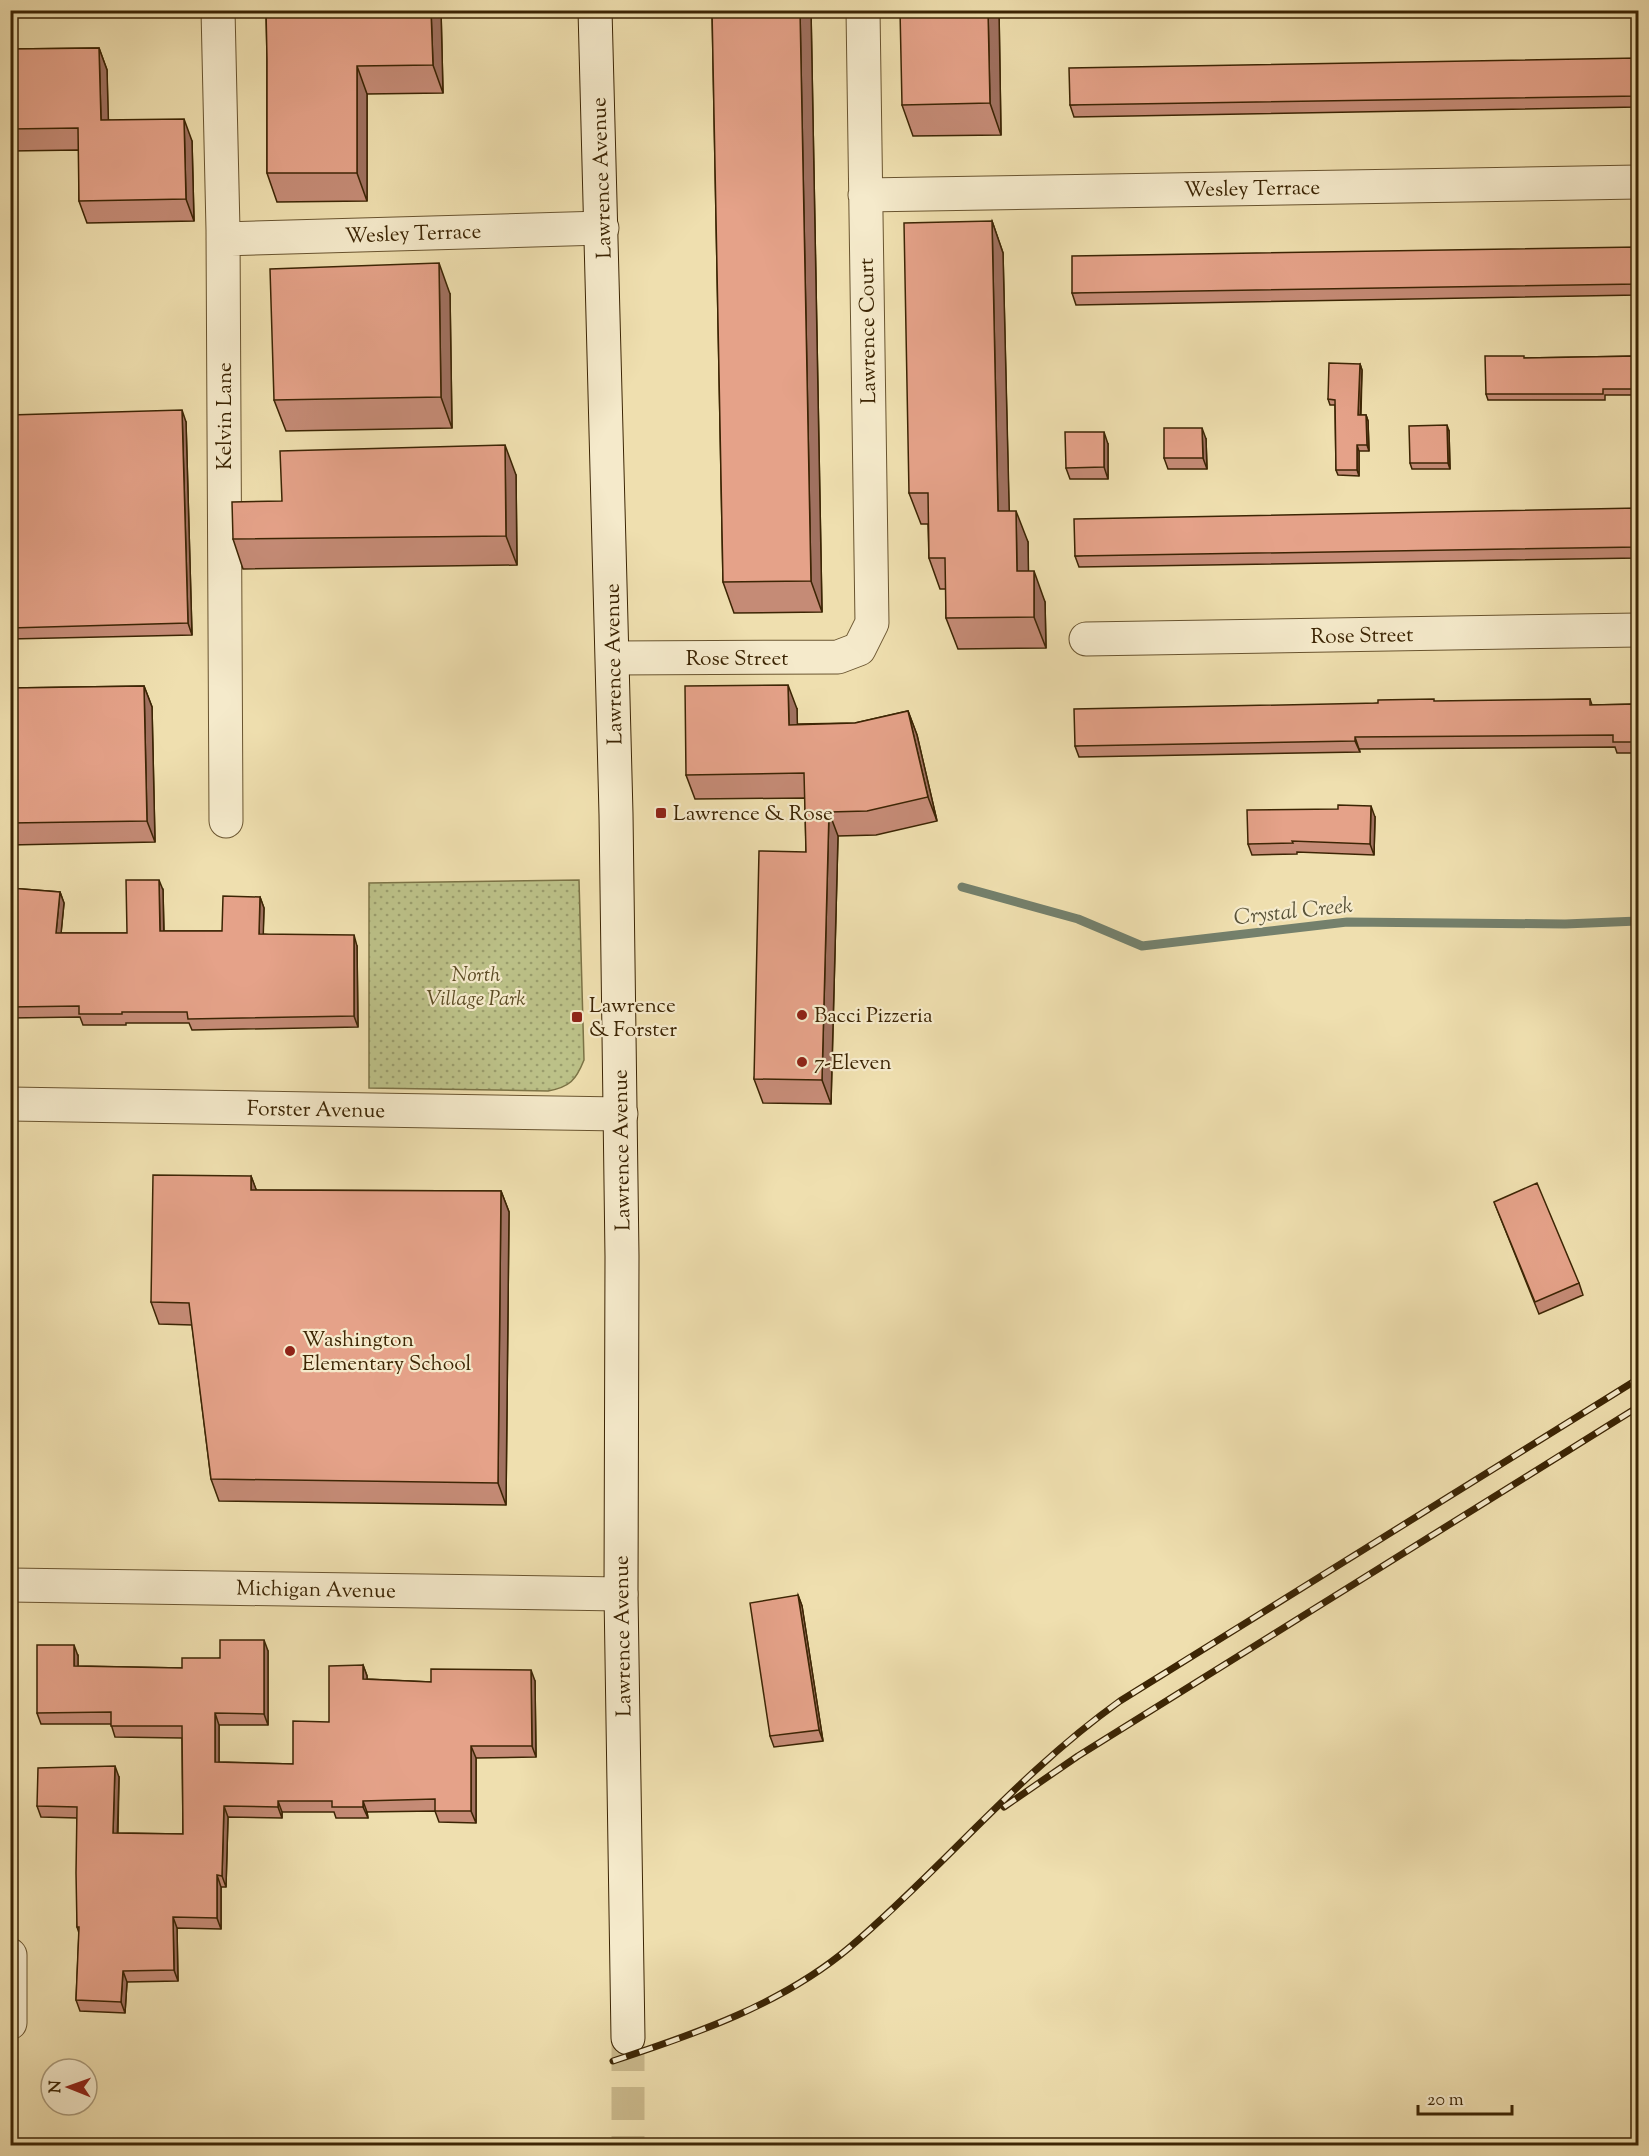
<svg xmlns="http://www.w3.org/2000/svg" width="1649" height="2156" font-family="'Sorts Mill Goudy',serif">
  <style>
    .park { fill: url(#park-dots); stroke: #7c7346; stroke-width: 1.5 }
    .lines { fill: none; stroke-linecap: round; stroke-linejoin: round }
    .stream { stroke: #74806c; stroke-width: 9 }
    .secondary-tunnel { stroke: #cbba8d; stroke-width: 33; stroke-dasharray: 33 16; stroke-linecap: butt }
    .street-casing { stroke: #69542f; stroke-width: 35 }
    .secondary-casing { stroke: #3c2504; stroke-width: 35 }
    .street { stroke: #f5eacb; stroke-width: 33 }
    .secondary { stroke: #f5eacb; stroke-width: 33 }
    .rail-casing { stroke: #3c2504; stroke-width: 7 }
    .rail { stroke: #f5eacb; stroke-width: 4.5; stroke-dasharray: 14; stroke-linecap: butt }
    .wall { fill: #c58b76; stroke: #3c2504; stroke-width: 1.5 }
    .shaded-wall { fill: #a07160; stroke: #3c2504; stroke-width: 1.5 }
    .building { fill: #e5a289; stroke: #3c2504; stroke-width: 1.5 }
    .poi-dot { fill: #8f2418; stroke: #f5eacb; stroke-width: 2 }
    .labels { text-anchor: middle; stroke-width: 4.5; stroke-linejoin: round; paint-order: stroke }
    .street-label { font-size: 21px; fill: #3c2504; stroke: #f5eacb }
    .poi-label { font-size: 21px; fill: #3c2504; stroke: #f5eacb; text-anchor: start }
    .park-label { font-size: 21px; font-style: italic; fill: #5c4c25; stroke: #f5eacb }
    .water-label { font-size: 22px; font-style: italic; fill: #585238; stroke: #f5eacb }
  </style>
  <defs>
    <pattern id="park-dots" width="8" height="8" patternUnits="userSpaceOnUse" patternTransform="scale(1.5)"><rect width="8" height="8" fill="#bcc188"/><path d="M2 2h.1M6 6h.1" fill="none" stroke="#9a9d6d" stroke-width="1.8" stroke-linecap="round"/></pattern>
  </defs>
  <rect width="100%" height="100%" fill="#efdfaf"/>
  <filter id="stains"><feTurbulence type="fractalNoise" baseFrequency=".00333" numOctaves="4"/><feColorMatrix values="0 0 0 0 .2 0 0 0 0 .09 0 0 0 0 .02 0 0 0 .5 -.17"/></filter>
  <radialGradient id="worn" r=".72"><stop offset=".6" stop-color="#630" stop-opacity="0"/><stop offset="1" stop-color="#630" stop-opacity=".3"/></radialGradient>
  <path class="park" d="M 579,880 L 584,1060 C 576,1080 570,1087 548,1091 L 369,1088 L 369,883 Z"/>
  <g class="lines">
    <path class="stream" d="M 962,887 L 1078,919 L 1142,946 L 1347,922 L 1565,924 L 1638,921"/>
    <path class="secondary-tunnel" d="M 628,2038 L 628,2146"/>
    <g class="street-casing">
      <path id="street" d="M 218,10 L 223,230 L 226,821
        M 865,195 L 1638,182
        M 223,239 L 602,228
        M 1086,639 L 1638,630
        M 613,658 L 838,657 L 859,649 L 872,623 L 863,10
        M 10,1104 L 621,1114
        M 10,1585 L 621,1594
        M 10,1955 L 10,2023"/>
    </g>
    <g class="secondary-casing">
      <path id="secondary" d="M 595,10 L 616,814 L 622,1256 L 621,1594 L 628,2038"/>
    </g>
    <use href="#street" class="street"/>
    <use href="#secondary" class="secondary"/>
    <g class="rail-casing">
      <path id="rail" d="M 1004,1807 L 1078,1756 L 1638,1407
        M 613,2061 C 695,2034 783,2004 850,1947 C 944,1867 1018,1774 1120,1701 L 1638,1379"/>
    </g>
    <use href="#rail" class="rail"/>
  </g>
  <path class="wall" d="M 266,10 L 441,10 L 443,93 L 367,94 L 367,201 L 277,202 L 267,173 L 267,59 Z
    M 712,10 L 811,10 L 822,612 L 734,613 L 723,582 Z
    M 999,10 L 1001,135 L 913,136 L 902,105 Z
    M 1326,10 L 1366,10 L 1366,13 L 1328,14 Z
    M 99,48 L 107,70 L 108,120 L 192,141 L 194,221 L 87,223 L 79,201 L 79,150 L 10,151 L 10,49 Z
    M 1638,58 L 1638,107 L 1074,117 L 1070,105 Z
    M 992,221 L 1003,253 L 1009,511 L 1028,542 L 1028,571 L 1045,602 L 1046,648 L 958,649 L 946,618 L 946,589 L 940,589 L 929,558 L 928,524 L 921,524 L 909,493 Z
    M 1638,247 L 1638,295 L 1076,305 L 1072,293 Z
    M 450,294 L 452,428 L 286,431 L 274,400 Z
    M 1638,356 L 1638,395 L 1605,395 L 1605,400 L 1488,400 L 1486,394 L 1525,358 Z
    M 1360,364 L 1362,370 L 1361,415 L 1366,415 L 1368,421 L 1369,451 L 1359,451 L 1359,476 L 1338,475 L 1336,470 L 1335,405 L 1330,405 L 1328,399 Z
    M 10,415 L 186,422 L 192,635 L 10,639 Z
    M 1449,431 L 1450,469 L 1412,469 L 1410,463 Z
    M 1206,439 L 1207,469 L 1168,469 L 1164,458 Z
    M 1108,444 L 1108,479 L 1070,479 L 1066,468 Z
    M 516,475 L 517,565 L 243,569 L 233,539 L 282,501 Z
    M 1638,508 L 1638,558 L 1079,567 L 1075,556 Z
    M 144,686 L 152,707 L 155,842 L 10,845 L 10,688 Z
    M 1590,699 L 1592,705 L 1638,704 L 1638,753 L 1617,753 L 1615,747 L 1359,749 L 1360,752 L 1079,757 L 1075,746 L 1378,703 Z
    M 797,709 L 797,724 L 855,723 L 908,711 L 917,735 L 937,821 L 876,835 L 838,836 L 831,1104 L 763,1103 L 754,1079 L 806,852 L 805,798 L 695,799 L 686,775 Z
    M 1375,817 L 1374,855 L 1297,852 L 1297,854 L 1252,855 L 1248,844 Z
    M 10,888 L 60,892 L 64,903 L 61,933 L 127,933 L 163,890 L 164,931 L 222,931 L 260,897 L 264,908 L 263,934 L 357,946 L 358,1027 L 192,1030 L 189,1023 L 126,1023 L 126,1025 L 83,1025 L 80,1017 L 10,1018 Z
    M 251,1176 L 256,1190 L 501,1191 L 509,1212 L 506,1505 L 219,1501 L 211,1479 L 192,1325 L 159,1324 L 151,1302 Z
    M 1494,1202 L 1579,1283 L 1583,1295 L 1539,1314 Z
    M 798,1595 L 802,1606 L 823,1741 L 774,1747 L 770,1736 Z
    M 268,1651 L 268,1725 L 219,1725 L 219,1762 L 293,1764 L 329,1722 L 363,1665 L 367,1676 L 367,1679 L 431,1682 L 535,1681 L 536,1757 L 476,1758 L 476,1823 L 439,1822 L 435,1811 L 367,1812 L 368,1818 L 336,1818 L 334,1812 L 282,1812 L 282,1818 L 228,1817 L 226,1887 L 221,1887 L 221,1929 L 177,1928 L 178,1981 L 127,1982 L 125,2013 L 80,2011 L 76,2000 L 79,1933 L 77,1927 L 77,1818 L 41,1817 L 37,1806 L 119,1777 L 118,1833 L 183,1834 L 182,1738 L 115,1737 L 111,1724 L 41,1724 L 37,1713 L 78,1656 L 78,1666 L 182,1668 L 220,1658 Z"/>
  <path class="shaded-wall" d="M 431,10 L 441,10 L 443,93 L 433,65 Z
    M 800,10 L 811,10 L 822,612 L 811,581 Z
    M 988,10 L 999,10 L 1001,135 L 990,103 Z
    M 99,48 L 107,70 L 109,142 L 101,120 Z
    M 357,66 L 367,94 L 367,201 L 357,173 Z
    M 184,119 L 192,141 L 194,221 L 186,199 Z
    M 992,221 L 1003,253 L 1010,542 L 998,511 Z
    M 439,263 L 450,294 L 452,428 L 441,397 Z
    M 1360,364 L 1362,370 L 1360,421 L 1358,415 Z
    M 182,410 L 186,422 L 192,635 L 188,623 Z
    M 1366,415 L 1368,421 L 1369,451 L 1367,445 Z
    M 1447,425 L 1449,431 L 1450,469 L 1448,463 Z
    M 1202,428 L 1206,439 L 1207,469 L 1203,458 Z
    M 1104,432 L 1108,444 L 1108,479 L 1104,467 Z
    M 505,445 L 516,475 L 517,565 L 506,536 Z
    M 1357,445 L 1359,451 L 1359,476 L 1357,470 Z
    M 1016,511 L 1028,542 L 1029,602 L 1017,571 Z
    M 1034,571 L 1045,602 L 1046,648 L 1034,617 Z
    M 788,685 L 797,709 L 798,749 L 789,725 Z
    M 144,686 L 152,707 L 155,842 L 147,821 Z
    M 908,711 L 917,735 L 937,821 L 928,797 Z
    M 1355,737 L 1360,752 L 1355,741 Z
    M 1371,806 L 1375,817 L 1374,855 L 1370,844 Z
    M 829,812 L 838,836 L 831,1104 L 822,1080 Z
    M 159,880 L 163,890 L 164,942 L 160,931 Z
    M 60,892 L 64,903 L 60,944 L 56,933 Z
    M 260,897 L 264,908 L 263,945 L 259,934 Z
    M 354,935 L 357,946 L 358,1027 L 354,1016 Z
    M 251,1176 L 259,1197 L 251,1190 Z
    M 501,1191 L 509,1212 L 506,1505 L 498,1483 Z
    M 798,1595 L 802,1606 L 823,1741 L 819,1730 Z
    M 264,1640 L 268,1651 L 268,1725 L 264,1714 Z
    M 74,1645 L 78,1656 L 78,1677 L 74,1666 Z
    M 363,1665 L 367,1676 L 367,1690 L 363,1679 Z
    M 531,1670 L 535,1681 L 536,1757 L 532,1746 Z
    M 215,1713 L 219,1725 L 219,1773 L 215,1762 Z
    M 471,1746 L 476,1758 L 476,1823 L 471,1811 Z
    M 115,1766 L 119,1777 L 117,1844 L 113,1833 Z
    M 278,1801 L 282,1812 L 282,1818 L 278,1807 Z
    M 363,1801 L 367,1812 L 368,1818 L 363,1807 Z
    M 224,1806 L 228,1817 L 226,1887 L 222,1876 Z
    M 217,1875 L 221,1887 L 221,1929 L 217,1918 Z
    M 173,1917 L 177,1928 L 178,1981 L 174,1970 Z
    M 123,1971 L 127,1982 L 125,2013 L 121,2002 Z"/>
  <path class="building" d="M 266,10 L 431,10 L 433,65 L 357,66 L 357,173 L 267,173 L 267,59 Z
    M 712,10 L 800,10 L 811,581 L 723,582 Z
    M 900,10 L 988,10 L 990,103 L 902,105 Z
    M 99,48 L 101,120 L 184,119 L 186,199 L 79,201 L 78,128 L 10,129 L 10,49 Z
    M 1638,58 L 1638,96 L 1070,105 L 1069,68 Z
    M 992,221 L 998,511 L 1016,511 L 1017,571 L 1034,571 L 1034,617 L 946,618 L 945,558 L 929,558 L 928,493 L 909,493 L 904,223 Z
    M 1638,247 L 1638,284 L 1072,293 L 1072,256 Z
    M 439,263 L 441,397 L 274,400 L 270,269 Z
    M 1485,356 L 1524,356 L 1524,358 L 1638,356 L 1638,389 L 1603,389 L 1603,394 L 1486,394 Z
    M 1329,363 L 1360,364 L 1358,415 L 1366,415 L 1367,445 L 1357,445 L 1357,470 L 1336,470 L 1335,400 L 1328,399 Z
    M 182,410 L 188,623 L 10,628 L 10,415 Z
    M 1447,425 L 1448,463 L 1410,463 L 1409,426 Z
    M 1164,428 L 1202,428 L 1203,458 L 1164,458 Z
    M 1065,432 L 1104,432 L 1104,467 L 1066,468 Z
    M 505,445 L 506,536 L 233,539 L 232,502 L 282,501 L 280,451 Z
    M 1638,508 L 1638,547 L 1075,556 L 1074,519 Z
    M 788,685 L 789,725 L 855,723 L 908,711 L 928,797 L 867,811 L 829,812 L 822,1080 L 754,1079 L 759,851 L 806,852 L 804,773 L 686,775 L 685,686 Z
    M 144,686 L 147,821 L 10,823 L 10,688 Z
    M 1434,699 L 1434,701 L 1590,699 L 1590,705 L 1638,704 L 1638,742 L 1613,742 L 1613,735 L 1355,737 L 1355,741 L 1075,746 L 1074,709 L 1378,703 L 1378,700 Z
    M 1338,805 L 1371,806 L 1370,844 L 1292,841 L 1293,843 L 1248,844 L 1247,810 L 1338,809 Z
    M 126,880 L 159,880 L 160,931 L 222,931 L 223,896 L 260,897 L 259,934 L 354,935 L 354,1016 L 188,1019 L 187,1012 L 122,1012 L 122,1014 L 79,1014 L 79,1006 L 10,1007 L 10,888 L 60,892 L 56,933 L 127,933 Z
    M 153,1175 L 251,1176 L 251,1190 L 501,1191 L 498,1483 L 211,1479 L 189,1303 L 151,1302 Z
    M 1537,1183 L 1579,1283 L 1535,1302 L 1494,1202 Z
    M 798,1595 L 819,1730 L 770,1736 L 750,1603 Z
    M 220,1640 L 264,1640 L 264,1714 L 215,1713 L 215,1762 L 293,1764 L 293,1721 L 329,1722 L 329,1666 L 363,1665 L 363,1679 L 431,1682 L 431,1669 L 531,1670 L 532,1746 L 471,1746 L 471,1811 L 435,1811 L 435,1799 L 363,1801 L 363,1807 L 332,1807 L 332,1801 L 278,1801 L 278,1807 L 224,1806 L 222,1876 L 217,1875 L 217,1918 L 173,1917 L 174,1970 L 123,1971 L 121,2002 L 76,2000 L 79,1927 L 77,1927 L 76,1873 L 77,1807 L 37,1806 L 38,1768 L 115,1766 L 113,1833 L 183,1834 L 182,1726 L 111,1726 L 111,1712 L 37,1713 L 37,1645 L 74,1645 L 74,1666 L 182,1668 L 182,1658 L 220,1658 Z"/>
  <g class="poi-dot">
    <rect x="655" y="807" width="12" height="12" rx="3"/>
    <circle cx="802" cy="1015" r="6"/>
    <rect x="571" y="1011" width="12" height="12" rx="3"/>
    <circle cx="802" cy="1062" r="6"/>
    <circle cx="290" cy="1351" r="6"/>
  </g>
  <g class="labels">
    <g class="street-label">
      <text transform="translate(601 178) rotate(-92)" y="7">Lawrence Avenue</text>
      <text transform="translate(1252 188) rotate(-1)" y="7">Wesley Terrace</text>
      <text transform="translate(413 233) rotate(-2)" y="7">Wesley Terrace</text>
      <text transform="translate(867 331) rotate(-91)" y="7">Lawrence Court</text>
      <text transform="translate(224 416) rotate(-90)" y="7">Kelvin Lane</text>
      <text transform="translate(1362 635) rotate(-1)" y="7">Rose Street</text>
      <text x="737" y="665">Rose Street</text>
      <text transform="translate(613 664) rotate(-91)" y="7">Lawrence Avenue</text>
      <text transform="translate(316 1109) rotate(1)" y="7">Forster Avenue</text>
      <text transform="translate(621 1150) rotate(-91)" y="7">Lawrence Avenue</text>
      <text transform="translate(316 1589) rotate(1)" y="7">Michigan Avenue</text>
      <text transform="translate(622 1636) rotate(-91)" y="7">Lawrence Avenue</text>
    </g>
    <g class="poi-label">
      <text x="673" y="820">Lawrence &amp; Rose</text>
      <text x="589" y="1012">Lawrence<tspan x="589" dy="24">&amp; Forster</tspan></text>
      <text x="814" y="1022">Bacci Pizzeria</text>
      <text x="814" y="1069">7-Eleven</text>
      <text x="302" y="1346">Washington<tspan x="302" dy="24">Elementary School</tspan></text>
    </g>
    <g class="park-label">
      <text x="476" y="981">North<tspan x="476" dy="24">Village Park</tspan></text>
    </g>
    <g class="water-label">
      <text transform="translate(1293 910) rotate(-6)" y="8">Crystal Creek</text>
    </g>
  </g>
  <rect width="1649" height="2156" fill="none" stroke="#efdfaf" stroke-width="36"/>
  <rect x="12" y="12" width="1625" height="2132" fill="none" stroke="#3c2504" stroke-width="3"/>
  <rect x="18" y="18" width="1613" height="2120" fill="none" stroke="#3c2504" stroke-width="1.5"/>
  <g transform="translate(69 2087) rotate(271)"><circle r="28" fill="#f5eacb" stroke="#ab9b7b" stroke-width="1.5"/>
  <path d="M0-4.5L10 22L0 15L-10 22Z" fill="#8f2418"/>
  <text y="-9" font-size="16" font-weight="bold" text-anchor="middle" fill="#3c2504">N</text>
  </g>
  <path d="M1418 2105v9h94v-9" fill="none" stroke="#3c2504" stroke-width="3"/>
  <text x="1427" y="2105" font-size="18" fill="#3c2504" stroke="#f5eacb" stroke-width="4.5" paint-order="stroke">20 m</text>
  <rect width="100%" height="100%" filter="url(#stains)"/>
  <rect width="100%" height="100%" fill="url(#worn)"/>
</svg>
